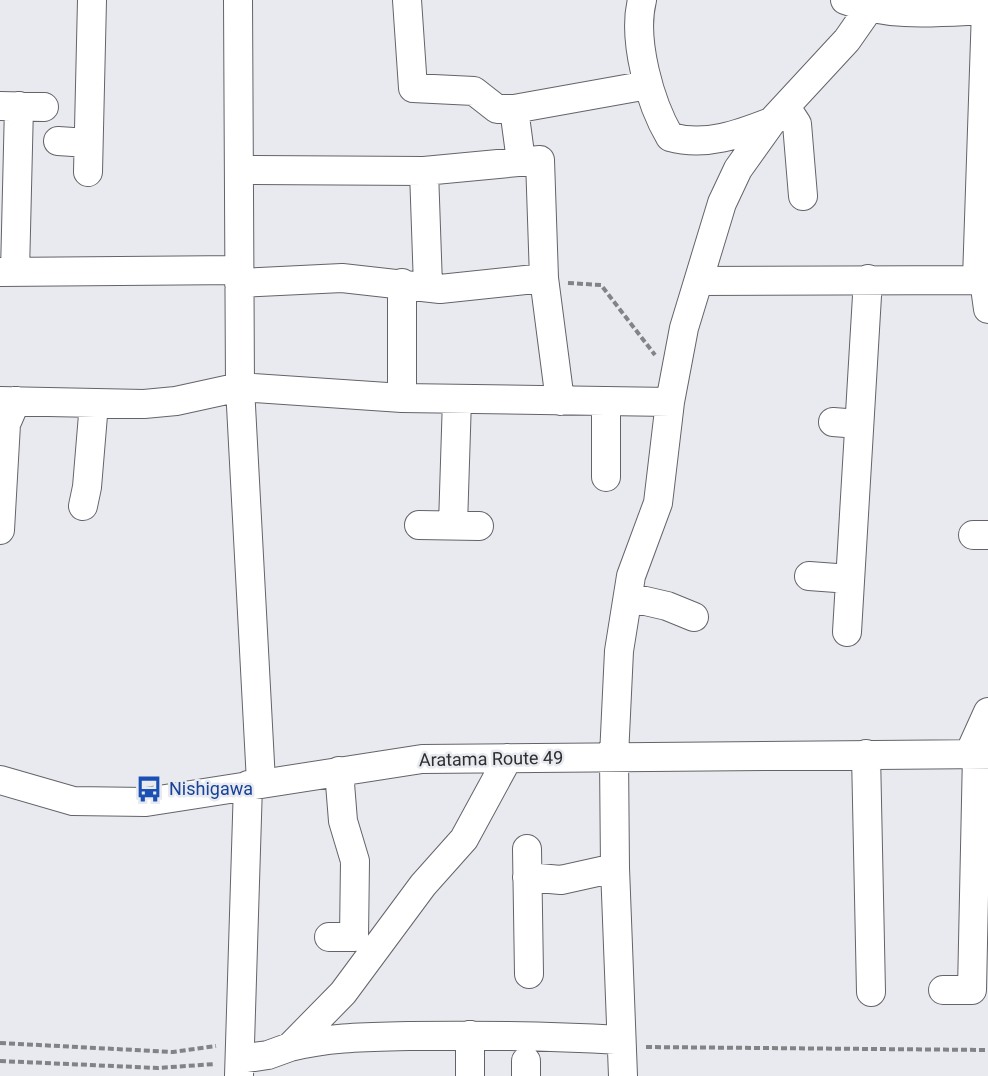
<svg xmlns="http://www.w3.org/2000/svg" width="988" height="1076" font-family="Roboto,sans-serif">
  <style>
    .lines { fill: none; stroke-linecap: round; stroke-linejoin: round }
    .minor-casing { stroke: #636469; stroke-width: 30 }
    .path { stroke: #828387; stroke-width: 4; stroke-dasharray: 6 3; stroke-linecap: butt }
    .minor { stroke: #fff; stroke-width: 28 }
    .labels { text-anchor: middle; stroke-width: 5; stroke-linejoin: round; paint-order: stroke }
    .street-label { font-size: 18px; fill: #2d2e30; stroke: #e8eaf0 }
    .transit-label { font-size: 18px; fill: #164399; stroke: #e8eaf0; text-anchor: start }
  </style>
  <rect width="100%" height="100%" fill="#e8eaf0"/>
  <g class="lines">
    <g class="minor-casing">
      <path id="minor" d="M 238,0 L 240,387 L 261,782
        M 407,0 L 413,88 L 474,91 L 497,109 L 514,109 L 648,85
        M 642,0 C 632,40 650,103 670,137 C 706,147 740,134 773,121
        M 845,0 C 891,18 939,12 988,10
        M 0,106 L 44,107
        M 786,107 L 797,124 L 803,196
        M 514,109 L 521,161
        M 58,141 L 88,143
        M 239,170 L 424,171 L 540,160 L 544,278 L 440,289 L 342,278 L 239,283
        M 424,171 L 428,286
        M 88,172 L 92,0
        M 0,272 L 239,270
        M 15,272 L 19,106
        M 544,278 L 560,401
        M 977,279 L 986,10
        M 984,280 L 988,309
        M 699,281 L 988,280
        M 402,283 L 402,398
        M 0,401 L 144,404 L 176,401 L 240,387 L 402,398 L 670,402
        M 833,422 L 859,424
        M 606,477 L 606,401
        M 83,506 L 87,487 L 94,403
        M 419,525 L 479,526
        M 453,525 L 457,399
        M 0,530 L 6,424 L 16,401
        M 973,535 L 988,535
        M 809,576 L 850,579
        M 628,597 L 667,606 L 694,617
        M 847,632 L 868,279
        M 866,754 L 871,992
        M 969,754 L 988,712
        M 0,780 L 73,801 L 146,802 L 422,759 L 988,754
        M 527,849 L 529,974
        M 527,877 L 561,880 L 615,868
        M 329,937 L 354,937 L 355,861 L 343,821 L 339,771
        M 943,990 L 972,990 L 977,754
        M 470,1035 L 470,1076
        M 290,1047 C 329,1037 368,1037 409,1036 C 480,1035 549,1036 620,1040
        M 240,1059 L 268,1055 L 290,1047 L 343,993 L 423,885 L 464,839 L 508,758
        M 526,1061 L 526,1076
        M 239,1076 L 248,785
        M 623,1076 L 615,868 L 614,756 L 619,651 L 631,576 L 658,503 L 670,402 L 684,328 L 722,203 L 738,169 L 773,120 L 847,40 L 875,0"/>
    </g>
    <path class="path" d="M 568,283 L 601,285 L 655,355
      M 0,1043 L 173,1052 L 216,1046
      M 646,1047 L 988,1050
      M 0,1061 L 158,1068 L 215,1064"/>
    <use href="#minor" class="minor"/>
  </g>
  <defs>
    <g id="bus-bare" transform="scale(2.07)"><path d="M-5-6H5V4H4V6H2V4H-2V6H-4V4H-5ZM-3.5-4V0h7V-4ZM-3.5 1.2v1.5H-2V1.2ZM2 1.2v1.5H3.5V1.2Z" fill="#1a4fb4" stroke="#e8eaf0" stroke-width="2.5" paint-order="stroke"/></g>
  </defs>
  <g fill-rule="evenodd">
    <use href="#bus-bare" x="149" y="789"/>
  </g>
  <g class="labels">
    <g class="street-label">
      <text transform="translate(491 759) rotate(-1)" y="6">Aratama Route 49</text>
    </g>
    <g class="transit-label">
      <text x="169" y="795">Nishigawa</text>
    </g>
  </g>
</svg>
